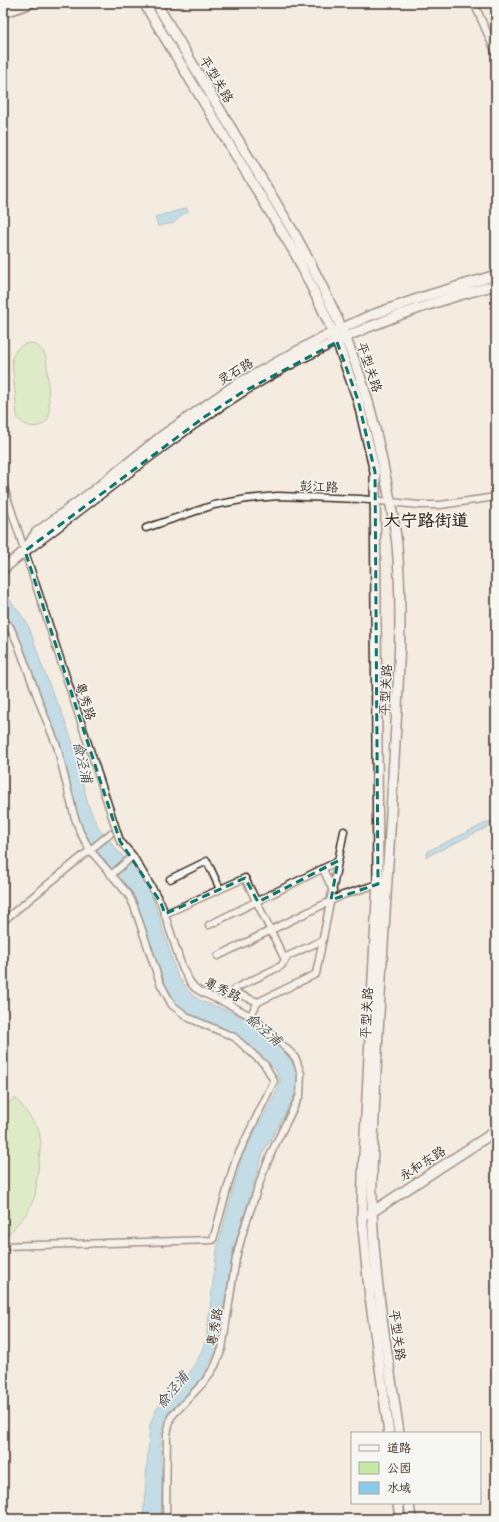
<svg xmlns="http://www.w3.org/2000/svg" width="499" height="1522" font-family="Delius,'LXGW WenKai TC',sans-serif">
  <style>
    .green { fill: #c3eba6; stroke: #7f8a62 }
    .water { fill: #8acbeb; stroke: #6a8b99 }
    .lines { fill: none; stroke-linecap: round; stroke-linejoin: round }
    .street-casing { stroke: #3b2a1e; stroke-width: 9 }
    .secondary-casing { stroke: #3b2a1e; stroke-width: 12 }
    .primary-casing { stroke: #3b2a1e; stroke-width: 13 }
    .street { stroke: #f6f6f2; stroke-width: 6 }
    .secondary { stroke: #f6f6f2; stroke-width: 9 }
    .primary { stroke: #f6f6f2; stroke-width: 10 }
    .marked { fill: none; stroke: #0f766e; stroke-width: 3; stroke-dasharray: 8 5; stroke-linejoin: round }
    .labels { text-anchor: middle; stroke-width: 3; stroke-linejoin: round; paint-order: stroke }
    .street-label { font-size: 13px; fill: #3b2a1e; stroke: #f6f6f2 }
    .water-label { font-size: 14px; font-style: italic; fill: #4f5251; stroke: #f6f6f2 }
    .district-label { font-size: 17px; font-weight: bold; fill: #3b2a1e; stroke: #f6f6f2 }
  </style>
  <rect width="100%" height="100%" fill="#f4ebe1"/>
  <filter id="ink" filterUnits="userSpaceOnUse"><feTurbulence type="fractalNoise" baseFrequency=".025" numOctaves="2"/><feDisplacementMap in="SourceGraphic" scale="8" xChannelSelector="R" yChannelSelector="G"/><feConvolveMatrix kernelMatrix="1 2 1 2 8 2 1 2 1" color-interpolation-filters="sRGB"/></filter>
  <g filter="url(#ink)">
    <path class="green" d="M 30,343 C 37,345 43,349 46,357 C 47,363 50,410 49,416 C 43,431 25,429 17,417 L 12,359 C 16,349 19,345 30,343 Z
      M 16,1098 L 38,1128 L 41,1142 L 35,1196 L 27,1213 L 14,1228 L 3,1239 L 3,1106 Z"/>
    <path class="water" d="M 187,208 L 188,212 L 182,215 L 174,223 L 158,226 L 155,217 Z
      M 3,591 L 23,617 L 29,627 L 42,666 L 53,694 L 62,713 L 76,752 L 88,805 L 99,829 L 146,883 L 152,894 L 177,975 L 191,994 L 201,1001 L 237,1014 L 253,1024 L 289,1056 L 295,1067 L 297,1078 L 296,1088 L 293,1099 L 263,1153 L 233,1250 L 223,1310 L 220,1343 L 213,1357 L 201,1379 L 166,1415 L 160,1440 L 162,1444 L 160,1445 L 160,1449 L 163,1452 L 160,1456 L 162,1477 L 161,1519 L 143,1519 L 150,1425 L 156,1410 L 164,1399 L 189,1374 L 200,1355 L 206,1340 L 217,1249 L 242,1156 L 279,1087 L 280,1080 L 275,1069 L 237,1035 L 191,1015 L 176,1004 L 168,993 L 133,894 L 85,837 L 80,826 L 71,789 L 8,621 L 3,615 Z
      M 496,819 L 496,823 L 426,857 L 428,851 L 484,824 Z"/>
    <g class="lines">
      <g class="street-casing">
        <path id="street" d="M 474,3 L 496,53
          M 3,485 L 120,841 L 133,856 L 161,903 L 182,967 L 190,982 L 195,988 L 203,993 L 232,1006 L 254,1018 L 292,1054 L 296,1059 L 301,1074 L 300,1095 L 273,1149 L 263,1173 L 243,1232 L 236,1258 L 222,1349 L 215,1366 L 205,1381 L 171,1417 L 167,1434 L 166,1519
          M 146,528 L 214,505 L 247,499 L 278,496 L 360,499 L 419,505 L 440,505 L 496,497
          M 3,619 L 10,627 L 18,644 L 43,712 L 57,746 L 74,815 L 80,832 L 90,850 L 110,834
          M 323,869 L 333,891
          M 111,875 L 133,856
          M 170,879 L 207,861 L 220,889
          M 165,914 L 245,878 L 285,960
          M 3,921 L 90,850 L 128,894 L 134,906 L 160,983 L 172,1005 L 189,1018 L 234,1037 L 265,1065 L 274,1081 L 235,1161 L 213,1240 L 3,1246
          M 209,925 L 338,861
          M 218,956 L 343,895 L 378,884
          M 233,992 L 258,1002
          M 227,1004 L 234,989 L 281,966 L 288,956 L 323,940
          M 250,1016 L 258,1002 L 316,974 L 344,831"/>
      </g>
      <g class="secondary-casing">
        <path id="secondary" d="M 144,3 L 296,255 L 322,308 L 338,344 L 358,400 L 375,472 L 378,880 L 363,1175 L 362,1217 L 366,1260 L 370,1297 L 389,1433
          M 156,3 L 294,233 C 323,285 349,338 366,395 C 375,424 381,455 387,485 C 391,505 395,525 397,545 C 404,623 397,701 393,778 C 386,911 375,1044 372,1177 C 370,1263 387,1348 399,1433
          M 28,546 L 36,533 L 92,492 L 162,436 L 234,386 L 323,337 L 369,316 L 423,297 L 496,275
          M 3,569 L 25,551 C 96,498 165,441 240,393 C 318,344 407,308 496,285
          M 369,1214 L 496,1131
          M 398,1503 L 400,1519
          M 409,1503 L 411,1519"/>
      </g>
      <g class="primary-casing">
        <path id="primary" d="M 3,12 L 30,3"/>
      </g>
      <use href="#street" class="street"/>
      <use href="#secondary" class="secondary"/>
      <use href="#primary" class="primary"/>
    </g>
  </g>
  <path d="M0 0H499V1522H0ZM 337,342 L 358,400 L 375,472 L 378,884 L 331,900 L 338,861 L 258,902 L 245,878 L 165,914 L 161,903 L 120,841 L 25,551 L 203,418 L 241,393 Z" fill="#f4ebe1" fill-opacity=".55" fill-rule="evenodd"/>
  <path class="marked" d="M 337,342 L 358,400 L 375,472 L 378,884 L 331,900 L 338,861 L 258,902 L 245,878 L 165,914 L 161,903 L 120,841 L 25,551 L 203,418 L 241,393 Z"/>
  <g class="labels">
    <g class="street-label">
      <text transform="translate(217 79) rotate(59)" y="5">平型关路</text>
      <text transform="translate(370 367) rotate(71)" y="5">平型关路</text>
      <text transform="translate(235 371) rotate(-31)" y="5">灵石路</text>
      <text transform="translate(319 486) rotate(2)" y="5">彭江路</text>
      <text transform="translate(385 690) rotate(-87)" y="5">平型关路</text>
      <text transform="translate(86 701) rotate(72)" y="5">粤秀路</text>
      <text transform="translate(223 989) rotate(26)" y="5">粤秀路</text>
      <text transform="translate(366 1013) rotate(-87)" y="5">平型关路</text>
      <text transform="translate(422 1163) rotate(-33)" y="5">永和东路</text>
      <text transform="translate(214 1327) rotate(-80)" y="5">粤秀路</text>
      <text transform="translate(398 1335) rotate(82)" y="5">平型关路</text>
    </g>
    <g class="water-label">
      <text transform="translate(83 762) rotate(77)" y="5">俞泾浦</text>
      <text transform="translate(264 1029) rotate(41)" y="5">俞泾浦</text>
      <text transform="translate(172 1390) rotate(-50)" y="5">俞泾浦</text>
    </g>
    <g class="district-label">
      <text x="426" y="526">大宁路街道</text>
    </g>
  </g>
  <rect width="499" height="1522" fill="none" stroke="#f6f6f2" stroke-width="16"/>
  <rect x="8" y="8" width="483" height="1506" fill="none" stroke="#3b2a1e" stroke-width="1.5" filter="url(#ink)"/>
  <rect x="351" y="1432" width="130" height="72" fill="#f6f6f2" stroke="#aba49d"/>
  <rect x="359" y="1445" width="20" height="6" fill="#f6f6f2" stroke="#aba49d"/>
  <text x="387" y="1452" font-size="12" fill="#3b2a1e">道路</text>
  <rect x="359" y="1462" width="20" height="12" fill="#c3eba6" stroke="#aba49d"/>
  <text x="387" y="1472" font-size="12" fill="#3b2a1e">公园</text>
  <rect x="359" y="1482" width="20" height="12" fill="#8acbeb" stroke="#aba49d"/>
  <text x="387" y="1492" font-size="12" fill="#3b2a1e">水域</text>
</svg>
